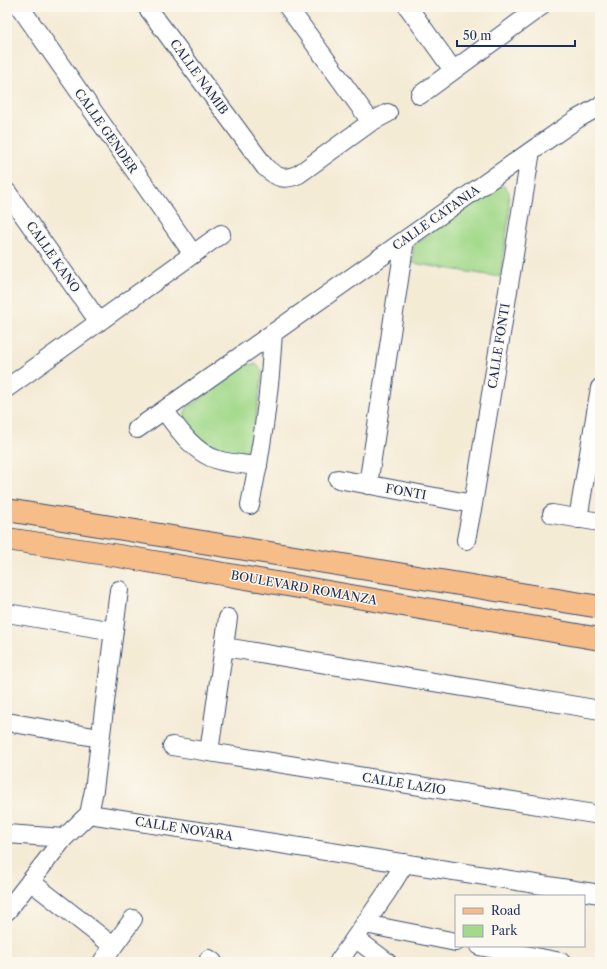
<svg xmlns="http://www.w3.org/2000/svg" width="607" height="969" font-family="'Libre Caslon Text',serif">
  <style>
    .green { fill: #a2d98b; stroke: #5e8474 }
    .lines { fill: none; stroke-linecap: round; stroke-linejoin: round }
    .minor-casing { stroke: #3c4b70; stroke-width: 20 }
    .major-casing { stroke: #3c4b70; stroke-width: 24 }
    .minor { stroke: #fff; stroke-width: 18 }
    .major { stroke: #f7bd88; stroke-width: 22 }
    .labels { text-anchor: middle; stroke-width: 3; stroke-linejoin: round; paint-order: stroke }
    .street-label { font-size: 12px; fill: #1b2f5e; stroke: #fbf7ec }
  </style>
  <rect width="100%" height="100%" fill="#fbf7ec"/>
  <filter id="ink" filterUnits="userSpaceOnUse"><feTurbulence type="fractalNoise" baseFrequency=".025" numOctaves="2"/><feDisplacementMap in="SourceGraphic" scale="8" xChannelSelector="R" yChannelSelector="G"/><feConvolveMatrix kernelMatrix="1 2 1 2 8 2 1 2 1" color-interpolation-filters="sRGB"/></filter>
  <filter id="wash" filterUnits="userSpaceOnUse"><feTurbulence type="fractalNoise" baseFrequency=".012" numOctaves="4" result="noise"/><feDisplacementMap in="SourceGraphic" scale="16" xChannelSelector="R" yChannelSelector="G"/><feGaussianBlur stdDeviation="0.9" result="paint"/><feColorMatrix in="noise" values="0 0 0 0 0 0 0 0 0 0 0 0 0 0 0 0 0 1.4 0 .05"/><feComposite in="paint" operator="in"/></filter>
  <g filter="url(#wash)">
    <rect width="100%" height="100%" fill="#f4ebd5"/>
    <path class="green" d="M 505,186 L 509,192 L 509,217 L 500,277 L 412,263 L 414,245 L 494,187 Z
      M 256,364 L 262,370 L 262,377 L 251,450 L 242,458 L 204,452 L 183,420 L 186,409 L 245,365 Z"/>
  </g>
  <g filter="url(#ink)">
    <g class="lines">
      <g class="minor-casing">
        <path id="minor" d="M 20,7 L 193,254
          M 147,7 L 265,167 C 277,178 284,181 299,174 L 371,122 L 388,113
          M 288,7 L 371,122
          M 408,7 L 453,70
          M 420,95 L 540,7
          M 7,192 L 99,322
          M 7,388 L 221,234
          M 164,410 C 178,429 194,453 218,460 C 231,464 245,464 258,466
          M 137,429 L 531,151 L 577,119 L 600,106
          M 338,479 L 473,504
          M 368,485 L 405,240
          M 250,505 C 262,449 270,391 273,333
          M 552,514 L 600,522
          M 578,519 L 600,388
          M 466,540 L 473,504 L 531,151
          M 7,613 L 114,631
          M 225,647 L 600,710
          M 7,722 L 100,738
          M 172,746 L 600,815
          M 209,752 L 228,618
          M 89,814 L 94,790 L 119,590
          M 7,834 L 64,838
          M 30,881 L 113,946
          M 7,911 L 64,838 L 89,814 L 600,894
          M 365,924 L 456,942
          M 355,938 L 387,962
          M 479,946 L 561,962
          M 209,959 L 213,962
          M 339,961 L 387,892 L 405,863
          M 102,962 L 133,919"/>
      </g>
      <g class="major-casing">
        <path id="major" d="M 7,510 L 600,607
          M 7,539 L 119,556 L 600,639"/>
      </g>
      <use href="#minor" class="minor"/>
      <use href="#major" class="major"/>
    </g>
  </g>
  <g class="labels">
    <g class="street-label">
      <text transform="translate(199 77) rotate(54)" y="4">CALLE NAMIB</text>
      <text transform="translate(106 131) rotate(55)" y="4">CALLE GENDER</text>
      <text transform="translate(436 218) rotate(-35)" y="4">CALLE CATANIA</text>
      <text transform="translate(53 257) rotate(55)" y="4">CALLE KANO</text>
      <text transform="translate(499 346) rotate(-81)" y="4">CALLE FONTI</text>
      <text transform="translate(406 492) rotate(10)" y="4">FONTI</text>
      <text transform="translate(304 588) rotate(10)" y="4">BOULEVARD ROMANZA</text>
      <text transform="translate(404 784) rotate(9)" y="4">CALLE LAZIO</text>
      <text transform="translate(184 829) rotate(9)" y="4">CALLE NOVARA</text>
    </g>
  </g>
  <rect width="607" height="969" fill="none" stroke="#fbf7ec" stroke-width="24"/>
  <rect x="455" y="895" width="130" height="52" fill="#fbf7ec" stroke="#a1a7b3"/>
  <rect x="463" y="908" width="20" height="6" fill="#f7bd88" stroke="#a1a7b3"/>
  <text x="491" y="915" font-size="12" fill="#1b2f5e">Road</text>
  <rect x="463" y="925" width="20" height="12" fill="#a2d98b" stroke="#a1a7b3"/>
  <text x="491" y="935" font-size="12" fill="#1b2f5e">Park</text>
  <path d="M457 40v6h118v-6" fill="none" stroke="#1b2f5e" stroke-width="2"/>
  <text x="463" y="40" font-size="12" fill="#1b2f5e" stroke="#fbf7ec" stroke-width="3" paint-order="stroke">50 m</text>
</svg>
